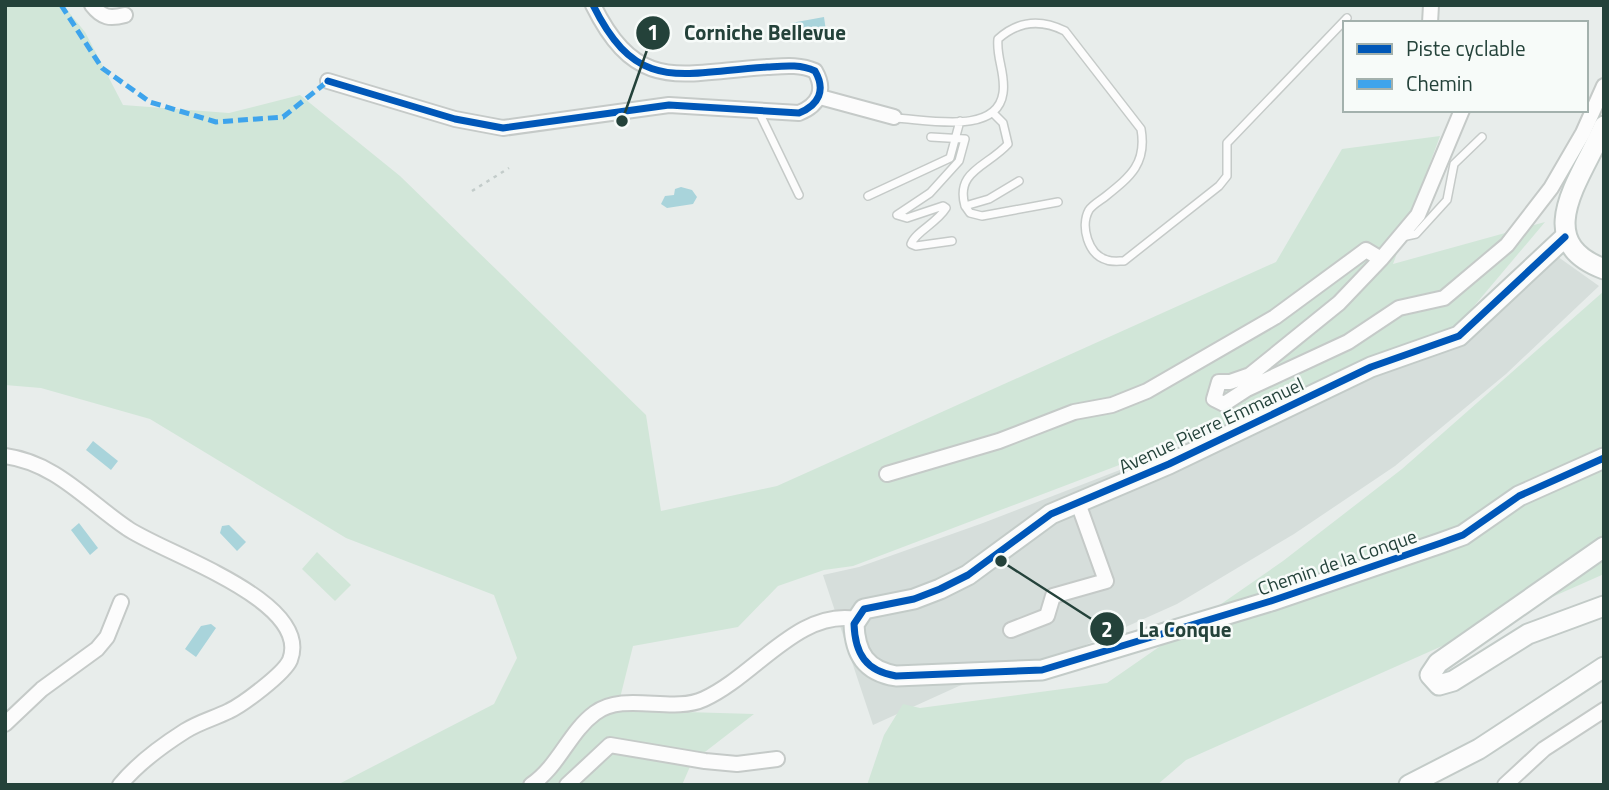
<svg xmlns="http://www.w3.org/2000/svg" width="1609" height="790" font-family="'Titillium Web',sans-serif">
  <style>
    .built { fill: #d6dedb }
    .green { fill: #d1e6d8 }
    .water { fill: #a9d4db }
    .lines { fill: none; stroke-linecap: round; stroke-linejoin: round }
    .lane-casing { stroke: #c5cac8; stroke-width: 10 }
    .street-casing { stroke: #c5cac8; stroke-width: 18 }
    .secondary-casing { stroke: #c3cbc8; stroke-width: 23 }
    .path { stroke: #c3ccca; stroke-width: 2.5; stroke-dasharray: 3.5 5; stroke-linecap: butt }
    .lane { stroke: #fcfcfc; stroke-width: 7 }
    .street { stroke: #fcfcfc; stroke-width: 14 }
    .secondary { stroke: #fcfcfc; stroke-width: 19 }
    .quiet { stroke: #3ea4ec; stroke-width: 5; stroke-dasharray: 10 5; stroke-linecap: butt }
    .cycleway-casing { stroke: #f7fbf9; stroke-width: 11 }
    .cycleway { stroke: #0057b8; stroke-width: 7 }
    .labels { text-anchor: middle; stroke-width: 5; stroke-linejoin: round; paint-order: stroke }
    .street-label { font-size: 19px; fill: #24423a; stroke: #f7fbf9 }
    .leader { fill: none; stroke: #24423a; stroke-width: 2.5 }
    .callout-dot { fill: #24423a; stroke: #f7fbf9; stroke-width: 2.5 }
    .mark-label { font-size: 21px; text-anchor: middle; font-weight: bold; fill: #fff }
    .callout-label { font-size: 21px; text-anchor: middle; font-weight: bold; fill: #24423a; stroke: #f7fbf9; stroke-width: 5; stroke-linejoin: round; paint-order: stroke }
  </style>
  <rect width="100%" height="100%" fill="#e8edeb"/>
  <path class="built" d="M 1554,254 L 1599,286 L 1506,374 L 1395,466 L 1294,534 L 1177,604 L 1061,656 L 959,686 L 873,725 L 823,575 L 859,567 L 983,523 L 1391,365 Z"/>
  <path class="green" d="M 5,5 L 63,5 L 85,32 L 123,105 L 229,113 L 300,95 L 400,176 L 646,415 L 661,511 L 777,486 L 1276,262 L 1342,149 L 1440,136 L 1393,264 L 1545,222 L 1453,331 L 1301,396 L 853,566 L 824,570 L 778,586 L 738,627 L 633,646 L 617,710 L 754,714 L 692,762 L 682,785 L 337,785 L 494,704 L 517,658 L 494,595 L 346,538 L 150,419 L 41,388 L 5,385 Z
    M 1604,291 L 1604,574 L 1186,760 L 1157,785 L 867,785 L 884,735 L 903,704 L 920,708 L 1107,683 L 1283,561 L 1402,469 Z
    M 317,552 L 351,585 L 335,601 L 302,569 Z"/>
  <path class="water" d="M 824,17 L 826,31 L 794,35 L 791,23 Z
    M 681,187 L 692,190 L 697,197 L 693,204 L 667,208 L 661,204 L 665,196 L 674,195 L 675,189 Z
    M 93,441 L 118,461 L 111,470 L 86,450 Z
    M 79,523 L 98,548 L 90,555 L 71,530 Z
    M 229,525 L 246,542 L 237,551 L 220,533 L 222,526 Z
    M 211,624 L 216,628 L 196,657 L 185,649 L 201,626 Z"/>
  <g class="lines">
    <g class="lane-casing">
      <path id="lane" d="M 758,110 L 799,195
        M 993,113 L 1003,123 L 1008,144 C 987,167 955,171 965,206 L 989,199 L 1019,181
        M 894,118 C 926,119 997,136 1003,93 C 1006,74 996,58 998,39 C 1018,21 1041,19 1065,31 L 1141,129 C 1147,163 1131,176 1106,196 C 1101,200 1092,205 1089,210 C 1080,226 1088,255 1107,260 C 1112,262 1119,261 1124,261 L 1219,186 L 1227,176 L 1227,143 L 1347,18
        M 931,137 L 965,139 L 959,161 L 930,193 L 897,215 L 907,218 L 943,206 L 946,208 C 937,223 915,232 911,244 L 916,246 L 952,241
        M 868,196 L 950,158 L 960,121
        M 965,206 L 970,213 L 982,216 L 1058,202
        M 1402,237 L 1416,234 L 1447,200 L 1454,164 L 1482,137"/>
    </g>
    <g class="street-casing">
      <path id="street" d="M 92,5 C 102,18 110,19 125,15
        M 1430,23 L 1431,5
        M 328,81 L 455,119 L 503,128 L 669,105 L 799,113 C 819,105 826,90 815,71 C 800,64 784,66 767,67 C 682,72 638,96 593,5
        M 820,97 L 894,117
        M 1462,110 L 1418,215 L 1381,259 L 1339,303 L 1250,375 L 1230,382 L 1219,382 L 1214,399 L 1224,404 L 1247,389 L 1348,342 L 1399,308 L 1444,298 L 1507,245 L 1551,188 L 1583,133 L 1604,86
        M 5,456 C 56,463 87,501 127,528 C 162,553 313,600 290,660 C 284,674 242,705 229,711 C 215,718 199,722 185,731 C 163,745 137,764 120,785
        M 887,474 L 999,441 L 1074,412 L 1112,405 L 1147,391 L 1275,317 L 1366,250 L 1381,259
        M 1011,630 L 1047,616 L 1053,596 L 1106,581 L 1078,503
        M 5,724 L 42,689 L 97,649 L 107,637 L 121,602
        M 531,785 C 559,766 569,732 595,713 C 624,691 672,714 704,699 C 755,676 798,609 856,619
        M 567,785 L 610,745 L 705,761 L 737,764 L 777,759
        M 1505,785 L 1544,749 L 1604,710"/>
    </g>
    <g class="secondary-casing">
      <path id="secondary" d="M 1604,126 C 1583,176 1528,241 1604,269
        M 1565,237 L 1459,336 L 1371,367 L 1169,464 L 1051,514 L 968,575 L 940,589 L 914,599 L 864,609 L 854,624 C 855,654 866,671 896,676 L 1042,670 L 1271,601 L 1441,543 L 1463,535 L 1519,496 L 1604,458
        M 1604,547 L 1438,663 L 1430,675 L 1439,685 L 1453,681 L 1528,634 L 1604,606
        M 1409,785 L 1479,749 L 1604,667"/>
    </g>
    <path class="path" d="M 472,191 L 509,168"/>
    <use href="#lane" class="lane"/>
    <use href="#street" class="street"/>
    <use href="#secondary" class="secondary"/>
    <path class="quiet" d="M 61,5 L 102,68 L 150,102 L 216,122 L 283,117 L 328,81"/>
    <g class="cycleway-casing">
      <path id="cycleway" d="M 328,81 L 455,119 L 503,128 L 669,105 L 799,113 C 819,105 826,90 815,71 C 800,64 784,66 767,67 C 682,72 638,96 593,5
        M 1565,237 L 1459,336 L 1371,367 L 1169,464 L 1051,514 L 968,575 L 940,589 L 914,599 L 864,609 L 854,624 C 855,654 866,671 896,676 L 1042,670 L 1271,601 L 1441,543 L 1463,535 L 1519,496 L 1604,458"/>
    </g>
    <use href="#cycleway" class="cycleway"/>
  </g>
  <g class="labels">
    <g class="street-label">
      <text transform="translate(1211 425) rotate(-25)" y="7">Avenue Pierre Emmanuel</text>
      <text transform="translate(1337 562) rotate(-19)" y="7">Chemin de la Conque</text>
    </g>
  </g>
  <path class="leader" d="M622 121L653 33M1001 561L1107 629"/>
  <g class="callout-dot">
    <circle cx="622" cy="121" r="7"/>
    <circle cx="1001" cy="561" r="7"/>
    <circle cx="653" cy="33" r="18"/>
    <circle cx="1107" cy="629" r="18"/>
  </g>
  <g class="mark-label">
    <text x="653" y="40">1</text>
    <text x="1107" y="637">2</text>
  </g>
  <g class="callout-label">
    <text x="765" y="40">Corniche Bellevue</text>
    <text x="1185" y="637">La Conque</text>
  </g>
  <rect width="1609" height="790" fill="none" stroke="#24423a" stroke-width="14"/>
  <rect x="1343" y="21" width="245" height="91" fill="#f7fbf9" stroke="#a3b1ad" stroke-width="2"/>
  <rect x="1357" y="44" width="35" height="10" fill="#0057b8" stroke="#a3b1ad" stroke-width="2"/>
  <text x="1406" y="56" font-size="21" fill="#24423a">Piste cyclable</text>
  <rect x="1357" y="79" width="35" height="10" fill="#3ea4ec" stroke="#a3b1ad" stroke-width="2"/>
  <text x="1406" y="91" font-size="21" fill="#24423a">Chemin</text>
</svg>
